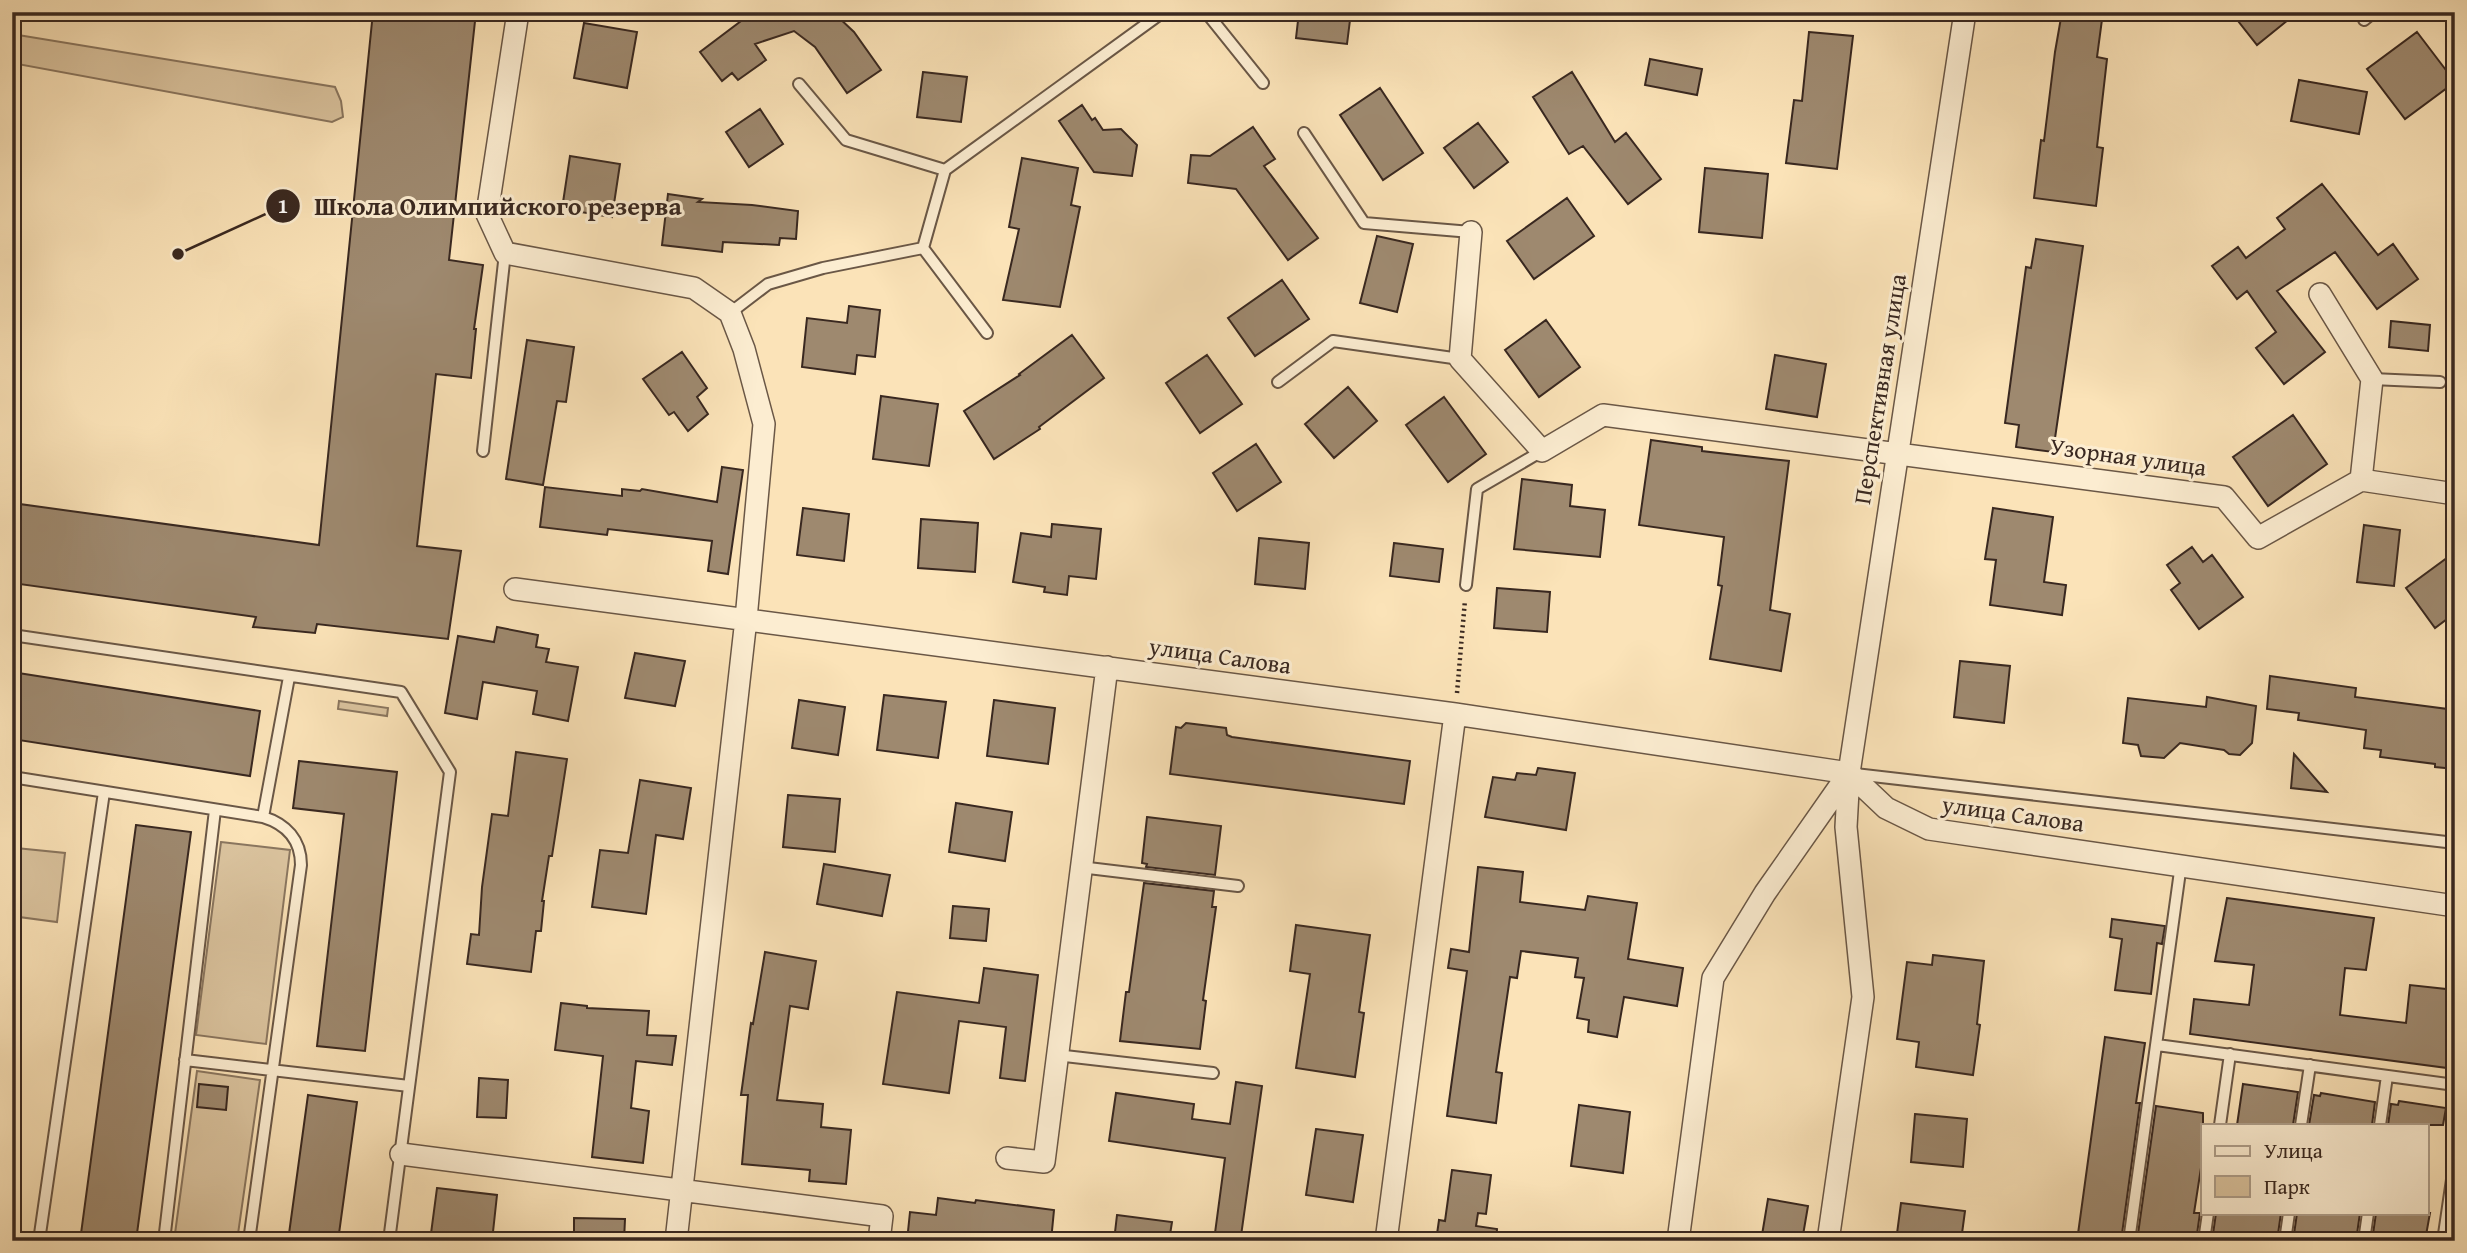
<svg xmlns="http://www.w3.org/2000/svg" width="2467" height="1253" font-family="'Gentium Book Plus',serif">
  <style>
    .green { fill: #dac39e; stroke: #8a765f; stroke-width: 2 }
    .building { fill: #9e896f; stroke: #392820; stroke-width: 2 }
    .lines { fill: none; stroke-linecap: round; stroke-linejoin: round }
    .lane-casing { stroke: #6a5746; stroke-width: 14 }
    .street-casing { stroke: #6a5746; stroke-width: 24 }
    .path { stroke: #392820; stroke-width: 4.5; stroke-dasharray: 2 3.5; stroke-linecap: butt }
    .lane { stroke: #fcedd1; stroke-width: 10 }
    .street { stroke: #fcedd1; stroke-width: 21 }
    .labels { text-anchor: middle; stroke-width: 6; stroke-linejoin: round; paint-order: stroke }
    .street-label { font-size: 24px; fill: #392820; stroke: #fcedd1 }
    .leader { fill: none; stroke: #392820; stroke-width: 2.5 }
    .callout-dot { fill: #392820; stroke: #fcedd1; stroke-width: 2.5 }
    .mark-label { font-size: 21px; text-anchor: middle; font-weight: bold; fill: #fff }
    .callout-label { font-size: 26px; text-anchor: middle; font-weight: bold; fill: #392820; stroke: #fcedd1; stroke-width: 6; stroke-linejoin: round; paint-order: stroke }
  </style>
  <rect width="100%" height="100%" fill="#fbe3b8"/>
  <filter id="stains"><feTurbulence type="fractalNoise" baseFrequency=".00286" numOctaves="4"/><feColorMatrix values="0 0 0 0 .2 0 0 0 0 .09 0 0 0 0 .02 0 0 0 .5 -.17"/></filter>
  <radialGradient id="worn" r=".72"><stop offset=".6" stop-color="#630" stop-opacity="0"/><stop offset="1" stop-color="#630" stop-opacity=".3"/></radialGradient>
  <path class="green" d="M 12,34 L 335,87 L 341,101 L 343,117 L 332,122 L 12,63 Z
    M 339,701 L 388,708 L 387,716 L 338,709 Z
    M 221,842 L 290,850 L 266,1044 L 196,1035 Z
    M 16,848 L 65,853 L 57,922 L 12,916 L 12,877 Z
    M 197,1071 L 260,1080 L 237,1241 L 174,1241 Z"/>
  <path class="building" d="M 373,12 L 476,12 L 449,260 L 483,265 L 474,329 L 476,329 L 471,378 L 436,374 L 417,546 L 461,551 L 448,639 L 317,624 L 315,633 L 253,627 L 256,617 L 12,583 L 12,503 L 319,545 Z
    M 753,12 L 838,12 L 837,16 L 854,32 L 881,70 L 847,93 L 815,47 L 794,31 L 755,44 L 766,60 L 738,80 L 732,73 L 722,81 L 700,52 Z
    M 1299,12 L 1351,12 L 1347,44 L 1296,38 Z
    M 2062,12 L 2103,12 L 2097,57 L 2107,59 L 2097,147 L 2103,148 L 2096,206 L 2034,198 L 2041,140 L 2044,141 L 2055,52 Z
    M 2231,12 L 2298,12 L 2257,45 Z
    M 584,23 L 637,32 L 627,88 L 574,78 Z
    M 1809,32 L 1853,36 L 1837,169 L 1786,163 L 1794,100 L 1802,101 Z
    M 2417,32 L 2455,82 L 2405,119 L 2367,69 Z
    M 1650,59 L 1702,69 L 1697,95 L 1645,85 Z
    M 923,72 L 967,77 L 961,122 L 917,117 Z
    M 1572,72 L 1615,142 L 1626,133 L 1661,179 L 1628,204 L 1583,146 L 1569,154 L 1533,97 Z
    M 2299,80 L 2367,92 L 2359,134 L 2291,121 Z
    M 1380,88 L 1423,153 L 1383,180 L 1340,115 Z
    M 1082,105 L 1092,120 L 1095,118 L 1103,130 L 1121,129 L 1137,145 L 1132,176 L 1094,172 L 1059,121 Z
    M 760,109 L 783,144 L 749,167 L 726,132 Z
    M 1478,123 L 1508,162 L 1474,188 L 1444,148 Z
    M 1253,127 L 1275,159 L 1264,166 L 1318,238 L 1288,260 L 1236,189 L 1188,183 L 1191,155 L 1210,156 Z
    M 570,156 L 620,164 L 612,217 L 562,209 Z
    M 1022,158 L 1078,168 L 1071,205 L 1080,207 L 1060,307 L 1003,300 L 1019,229 L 1009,227 Z
    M 1705,168 L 1768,174 L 1762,238 L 1699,232 Z
    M 2322,184 L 2378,255 L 2393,244 L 2418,279 L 2377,309 L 2335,252 L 2277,291 L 2325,352 L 2284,384 L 2256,348 L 2276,332 L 2247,291 L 2237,299 L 2212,266 L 2238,247 L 2246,258 L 2285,229 L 2277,218 Z
    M 668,194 L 702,199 L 698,202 L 752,205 L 798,211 L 796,239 L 780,238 L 779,245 L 723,242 L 722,252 L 662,245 Z
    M 1567,198 L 1594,236 L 1534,279 L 1507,241 Z
    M 1377,236 L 1413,244 L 1397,312 L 1360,303 Z
    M 2036,239 L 2083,246 L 2053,452 L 2016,447 L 2019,425 L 2005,423 L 2026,267 L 2031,268 Z
    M 1282,280 L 1309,319 L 1255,356 L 1228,318 Z
    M 849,306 L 880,310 L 875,357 L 857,355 L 855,374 L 802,367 L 807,318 L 847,323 Z
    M 1546,320 L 1580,367 L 1539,397 L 1505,350 Z
    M 2391,321 L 2430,325 L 2428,351 L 2389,347 Z
    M 1072,335 L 1104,378 L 1039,427 L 1040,429 L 994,459 L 964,411 L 1020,375 L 1019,374 Z
    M 527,340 L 574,347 L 566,402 L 557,401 L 543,485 L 506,479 Z
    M 682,352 L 707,388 L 697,397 L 708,414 L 688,431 L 674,412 L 669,415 L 643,379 Z
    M 1207,355 L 1242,404 L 1200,433 L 1166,383 Z
    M 1775,355 L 1826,364 L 1817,417 L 1766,409 Z
    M 1348,387 L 1377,421 L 1334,458 L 1305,424 Z
    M 881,396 L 938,404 L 929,466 L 873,459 Z
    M 1444,397 L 1486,454 L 1448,482 L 1406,425 Z
    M 2293,415 L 2327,464 L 2268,506 L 2233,457 Z
    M 1651,440 L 1702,447 L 1702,451 L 1789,461 L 1770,610 L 1790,614 L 1781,671 L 1710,659 L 1722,586 L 1718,585 L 1724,537 L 1639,525 Z
    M 1256,444 L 1281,482 L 1237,511 L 1213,473 Z
    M 722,467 L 743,470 L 728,574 L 708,571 L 712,541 L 608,529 L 607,535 L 540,527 L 545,487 L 622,496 L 622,489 L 640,491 L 642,489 L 717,502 Z
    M 1522,479 L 1572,485 L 1570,506 L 1605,510 L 1600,557 L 1514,549 Z
    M 803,508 L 849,514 L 844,561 L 797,555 Z
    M 1993,508 L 2053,517 L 2044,582 L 2066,585 L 2062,615 L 1990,605 L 1996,560 L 1985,559 Z
    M 921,519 L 978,523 L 975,572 L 918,568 Z
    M 1052,524 L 1101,529 L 1096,579 L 1069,576 L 1067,595 L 1044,592 L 1045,587 L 1013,582 L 1021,533 L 1051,537 Z
    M 2364,525 L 2400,530 L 2394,586 L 2357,582 Z
    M 1259,538 L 1309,543 L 1305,589 L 1255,584 Z
    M 1394,543 L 1443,549 L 1439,582 L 1390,576 Z
    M 2192,547 L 2203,562 L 2212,555 L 2243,597 L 2199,629 L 2171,590 L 2180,583 L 2167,565 Z
    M 2455,552 L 2455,613 L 2435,628 L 2406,588 Z
    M 1497,588 L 1550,592 L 1547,632 L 1494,628 Z
    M 497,627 L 538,635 L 536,647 L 549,649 L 546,662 L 578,667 L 568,721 L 533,714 L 537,691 L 483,682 L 477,719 L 445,713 L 458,636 L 494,642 Z
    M 635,653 L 685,661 L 675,706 L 625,698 Z
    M 1960,661 L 2010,666 L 2004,723 L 1954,717 Z
    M 12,672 L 260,711 L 250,776 L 12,739 Z
    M 2270,676 L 2356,688 L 2355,697 L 2455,710 L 2455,769 L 2435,767 L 2435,764 L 2380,757 L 2381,750 L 2364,748 L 2366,730 L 2298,720 L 2299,713 L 2267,709 Z
    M 884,695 L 946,702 L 938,758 L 877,750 Z
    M 2207,697 L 2256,706 L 2252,743 L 2240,755 L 2229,754 L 2224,750 L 2180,743 L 2164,758 L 2141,756 L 2138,745 L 2123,743 L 2128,698 L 2206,707 Z
    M 799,700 L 845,707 L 838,755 L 792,748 Z
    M 994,700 L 1055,708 L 1048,764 L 987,756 Z
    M 1186,723 L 1226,728 L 1227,735 L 1232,737 L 1410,761 L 1404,804 L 1170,774 L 1176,727 L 1181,728 Z
    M 516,752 L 567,759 L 552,856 L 549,856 L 542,901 L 544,901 L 541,931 L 536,931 L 531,972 L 467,964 L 471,934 L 479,935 L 482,887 L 492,814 L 508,816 Z
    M 2294,754 L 2327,792 L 2291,788 Z
    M 299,761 L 397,772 L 365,1051 L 317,1046 L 344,814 L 293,808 Z
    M 1538,768 L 1575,773 L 1566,830 L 1485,817 L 1493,777 L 1515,780 L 1517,773 L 1536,775 Z
    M 640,780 L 691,788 L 683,839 L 656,835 L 646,914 L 592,907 L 600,850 L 628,853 Z
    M 788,795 L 840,799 L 835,852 L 783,847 Z
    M 956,803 L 1012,812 L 1005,861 L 949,852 Z
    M 1147,817 L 1221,826 L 1215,875 L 1146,867 L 1147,864 L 1142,863 Z
    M 136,825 L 191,832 L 136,1241 L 80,1241 Z
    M 824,864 L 890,875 L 882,916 L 817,904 Z
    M 1478,867 L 1523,872 L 1520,902 L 1585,910 L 1588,896 L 1637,903 L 1628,959 L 1683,968 L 1677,1006 L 1624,997 L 1617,1037 L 1588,1032 L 1589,1020 L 1577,1018 L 1584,978 L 1575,977 L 1578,958 L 1521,951 L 1517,978 L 1510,977 L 1496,1072 L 1502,1073 L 1496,1123 L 1447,1116 L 1467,971 L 1448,968 L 1451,949 L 1469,952 Z
    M 1144,883 L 1214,891 L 1212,907 L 1216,907 L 1203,1000 L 1206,1001 L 1200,1049 L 1120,1041 L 1126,992 L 1129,992 Z
    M 2227,898 L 2374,918 L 2366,970 L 2345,968 L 2340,1015 L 2406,1023 L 2410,985 L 2455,990 L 2455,1069 L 2190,1034 L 2194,999 L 2249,1005 L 2254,965 L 2215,961 Z
    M 953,906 L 989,909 L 986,941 L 950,938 Z
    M 2112,919 L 2165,926 L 2162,944 L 2157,943 L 2151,994 L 2115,990 L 2122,939 L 2110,937 Z
    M 1296,925 L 1370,935 L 1359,1012 L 1364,1013 L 1355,1077 L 1296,1068 L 1310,974 L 1290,971 Z
    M 765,952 L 816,961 L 808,1009 L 790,1006 L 777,1100 L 823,1104 L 821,1127 L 851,1130 L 846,1184 L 809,1181 L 810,1170 L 742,1164 L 748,1095 L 741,1095 L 751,1023 L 753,1024 Z
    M 1933,955 L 1984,961 L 1977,1024 L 1980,1025 L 1973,1075 L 1916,1067 L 1919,1042 L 1897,1039 L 1907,962 L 1932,965 Z
    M 984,968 L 1038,975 L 1025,1081 L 1000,1078 L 1006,1027 L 959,1021 L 949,1093 L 883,1084 L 897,992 L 979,1003 Z
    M 561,1003 L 587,1006 L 587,1008 L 649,1011 L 647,1035 L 676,1036 L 672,1065 L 636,1061 L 631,1108 L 649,1111 L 643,1163 L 592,1157 L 603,1056 L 555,1050 Z
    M 2105,1037 L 2145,1043 L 2136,1103 L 2140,1103 L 2121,1241 L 2077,1241 Z
    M 479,1078 L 508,1080 L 506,1118 L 477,1117 Z
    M 1236,1082 L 1262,1086 L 1241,1236 L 1215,1233 L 1225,1158 L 1109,1141 L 1116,1093 L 1194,1104 L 1192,1119 L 1230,1124 Z
    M 199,1084 L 228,1087 L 226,1110 L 197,1107 Z
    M 2243,1084 L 2298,1092 L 2293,1125 L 2237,1125 Z
    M 2321,1093 L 2375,1102 L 2372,1125 L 2309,1125 L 2314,1095 L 2320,1096 Z
    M 308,1095 L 357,1102 L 338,1241 L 288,1241 Z
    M 2399,1101 L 2446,1108 L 2443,1125 L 2388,1125 L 2391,1104 L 2398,1105 Z
    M 1579,1105 L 1630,1112 L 1623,1173 L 1571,1166 Z
    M 2156,1106 L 2203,1113 L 2203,1155 L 2194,1213 L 2200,1213 L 2196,1241 L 2137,1241 Z
    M 1915,1114 L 1967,1119 L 1963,1167 L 1911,1162 Z
    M 1316,1129 L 1363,1135 L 1353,1202 L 1306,1195 Z
    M 1452,1170 L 1491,1175 L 1486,1214 L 1478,1213 L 1476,1226 L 1497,1229 L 1496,1241 L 1436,1241 L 1439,1220 L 1445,1221 Z
    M 437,1188 L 497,1195 L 492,1241 L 430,1241 Z
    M 938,1198 L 975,1203 L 976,1200 L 1054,1210 L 1051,1241 L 907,1241 L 910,1212 L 936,1215 Z
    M 1768,1199 L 1808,1206 L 1802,1241 L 1761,1241 Z
    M 1901,1203 L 1965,1211 L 1961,1241 L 1896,1241 Z
    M 2216,1213 L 2281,1213 L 2277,1241 L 2212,1241 Z
    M 2297,1213 L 2360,1213 L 2356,1241 L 2293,1241 Z
    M 2376,1213 L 2430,1213 L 2425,1241 L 2372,1241 Z
    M 1117,1215 L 1172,1222 L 1169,1241 L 1114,1241 Z
    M 574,1218 L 625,1219 L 624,1241 L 574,1241 Z"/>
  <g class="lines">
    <g class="lane-casing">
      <path id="lane" d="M 1206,12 L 1263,83
        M 2364,20 L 2374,12
        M 799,84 L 846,140 L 945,170
        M 1304,133 L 1364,223 L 1471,232
        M 923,248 L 945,170 L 1163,12
        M 923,248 L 987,333
        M 730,313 L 768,284 L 823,268 L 923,248
        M 2372,379 L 2440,382
        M 1278,382 L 1333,341 L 1460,359
        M 483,451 L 505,253
        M 1466,585 L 1477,489 L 1542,451
        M 12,635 L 401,692 L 450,772 L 389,1241
        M 1855,774 L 2455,843
        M 12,777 L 263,817 C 286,824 301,840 301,865 L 249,1241
        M 263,817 L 289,677
        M 1080,867 L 1238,886
        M 2157,1045 L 2455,1085
        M 1056,1055 L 1213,1073
        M 185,1060 L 409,1086
        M 2220,1125 L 2230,1054
        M 2301,1125 L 2310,1065
        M 2380,1125 L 2387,1076
        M 39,1241 L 104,792
        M 164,1241 L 215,810
        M 2129,1241 L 2181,864
        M 2204,1241 L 2208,1213
        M 2285,1241 L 2289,1213
        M 2364,1241 L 2368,1213
        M 2443,1241 L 2455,1159"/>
    </g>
    <g class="street-casing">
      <path id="street" d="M 518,12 L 487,214 L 505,253 L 694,288 L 730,313 L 744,349 L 764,424 L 746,619 L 676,1241
        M 1471,232 L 1460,359 L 1542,451 L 1603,415 L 2224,497 L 2258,538 L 2361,480
        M 2320,294 L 2372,379 L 2361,480
        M 2361,480 L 2455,494
        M 515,589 L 1455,714 L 1849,773 L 1886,808 L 1929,829 L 2455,906
        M 401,1154 L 882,1216 L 879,1241
        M 1007,1158 L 1044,1162 L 1107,667
        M 1386,1241 L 1455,714
        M 1678,1241 L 1713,978 L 1765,893 L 1849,773
        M 1828,1241 L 1863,997 L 1846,827 L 1849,773 L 1965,12"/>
    </g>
    <path class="path" d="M 1457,693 L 1465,600"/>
    <use href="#lane" class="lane"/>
    <use href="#street" class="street"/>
  </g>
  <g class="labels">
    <g class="street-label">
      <text transform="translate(1880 389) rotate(-81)" y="8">Перспективная улица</text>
      <text transform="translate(2128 457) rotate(8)" y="8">Узорная улица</text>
      <text transform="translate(1220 656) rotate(8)" y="8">улица Салова</text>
      <text transform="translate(2013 814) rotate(8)" y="8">улица Салова</text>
    </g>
  </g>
  <path class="leader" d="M178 254L283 206"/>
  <g class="callout-dot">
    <circle cx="178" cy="254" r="7"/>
    <circle cx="283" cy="206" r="18"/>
  </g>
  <g class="mark-label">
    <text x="283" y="213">1</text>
  </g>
  <g class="callout-label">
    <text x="498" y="215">Школа Олимпийского резерва</text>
  </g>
  <rect width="2467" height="1253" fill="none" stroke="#fbe3b8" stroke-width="42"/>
  <rect x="14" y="14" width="2439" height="1225" fill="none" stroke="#392820" stroke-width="3.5"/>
  <rect x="21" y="21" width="2425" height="1211" fill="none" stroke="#392820" stroke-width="2"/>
  <rect x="2201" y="1124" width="228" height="91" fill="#fcedd1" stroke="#ae9e8a" stroke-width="2"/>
  <rect x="2215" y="1146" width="35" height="10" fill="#fcedd1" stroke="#ae9e8a" stroke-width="2"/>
  <text x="2264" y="1158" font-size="21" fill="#392820">Улица</text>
  <rect x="2215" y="1176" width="35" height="21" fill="#dac39e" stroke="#ae9e8a" stroke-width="2"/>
  <text x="2264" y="1194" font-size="21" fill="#392820">Парк</text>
  <rect width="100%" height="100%" filter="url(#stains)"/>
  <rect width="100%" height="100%" fill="url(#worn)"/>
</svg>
